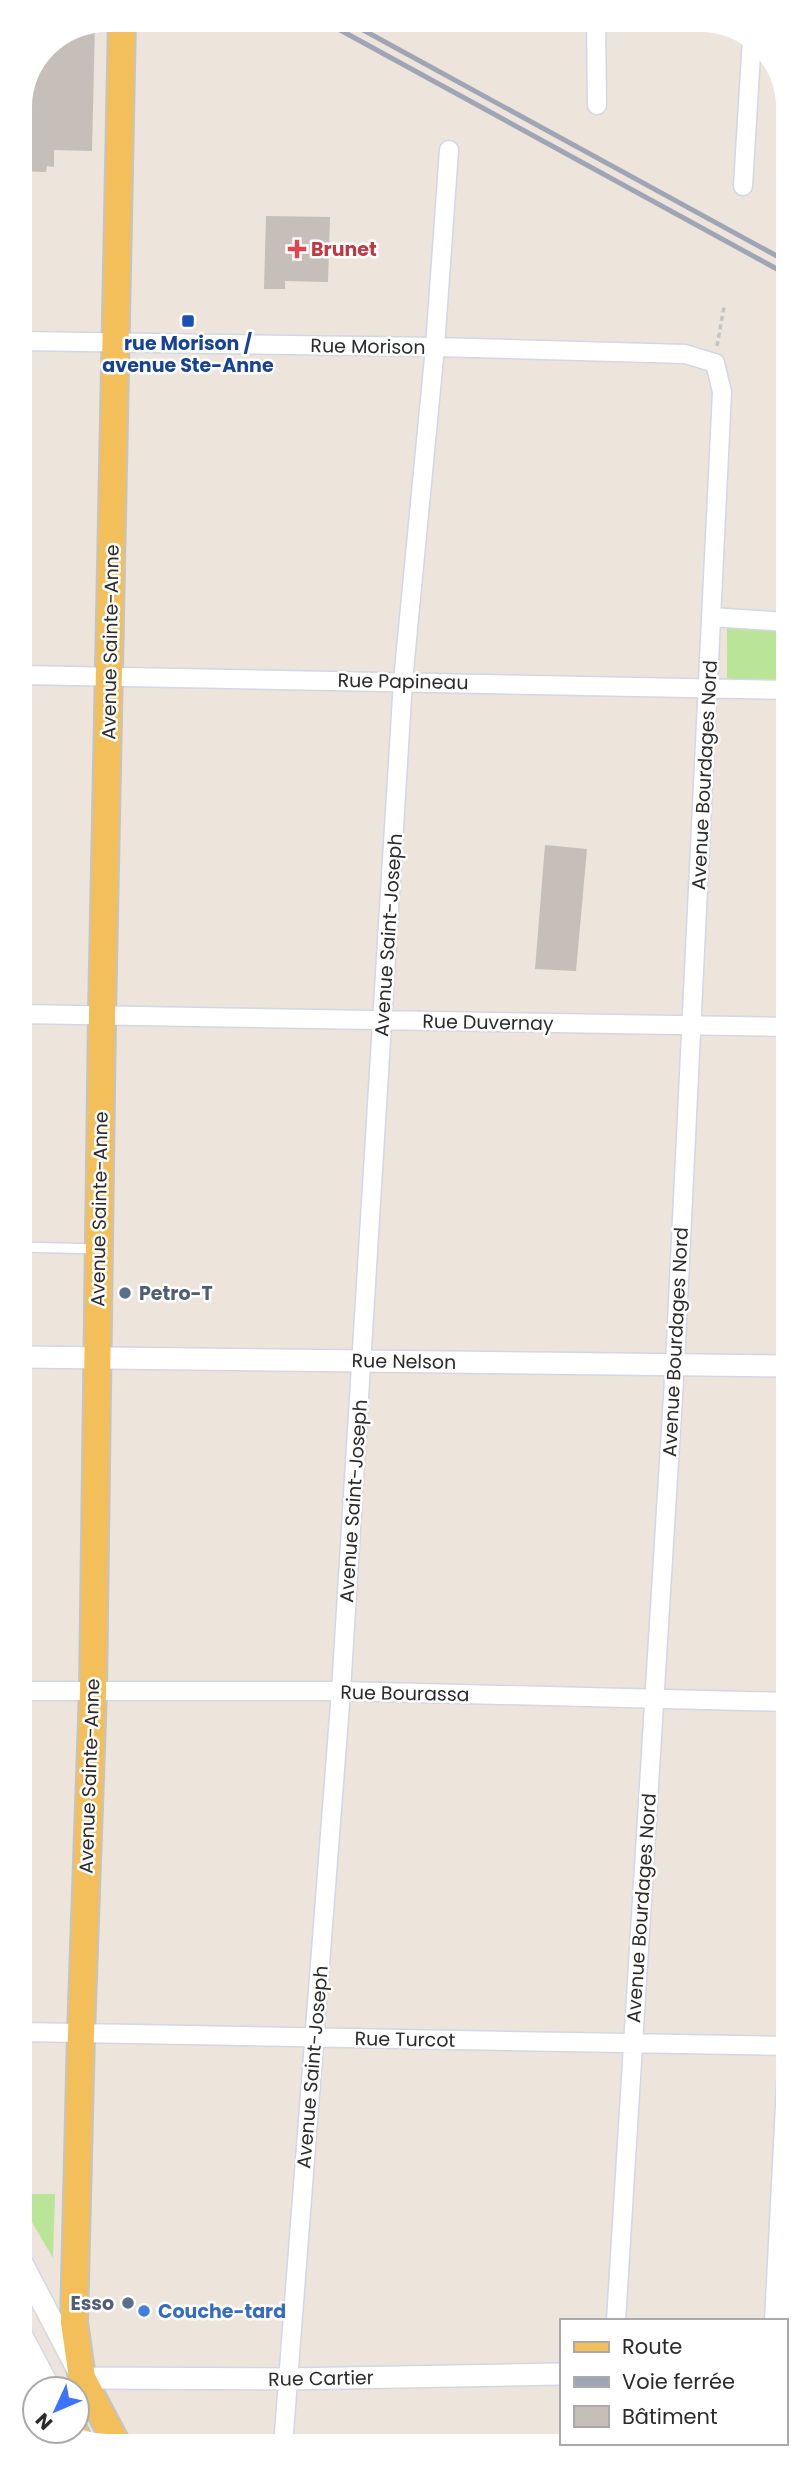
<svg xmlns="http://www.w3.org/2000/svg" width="808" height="2466" font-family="Poppins,sans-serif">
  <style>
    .green { fill: #bae498 }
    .building { fill: #c5beb9 }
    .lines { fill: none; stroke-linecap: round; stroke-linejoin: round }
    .service-casing { stroke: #d2d7e4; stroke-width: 12 }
    .minor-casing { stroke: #d2d7e4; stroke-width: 21 }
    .tertiary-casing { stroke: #d2d7e4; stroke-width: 24 }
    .primary-casing { stroke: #c4c4c4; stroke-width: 30 }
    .path { stroke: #c4c4c4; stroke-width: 3.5; stroke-dasharray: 5 3.5; stroke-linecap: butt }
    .service { stroke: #fff; stroke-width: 9 }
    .minor { stroke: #fff; stroke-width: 18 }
    .tertiary { stroke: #fff; stroke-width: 21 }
    .primary { stroke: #f3bf5b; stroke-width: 26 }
    .rail { stroke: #9fa5b5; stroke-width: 5 }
    .health-dot { fill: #e0444e; stroke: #fff; stroke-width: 2.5 }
    .transit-dot { fill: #1a4fb4; stroke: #fff; stroke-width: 2.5 }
    .service-dot { fill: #5c6f8a; stroke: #fff; stroke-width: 2.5 }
    .shop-dot { fill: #3f7fe0; stroke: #fff; stroke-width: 2.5 }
    .labels { text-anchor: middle; stroke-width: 5; stroke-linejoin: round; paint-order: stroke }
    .health-label { font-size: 19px; font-weight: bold; fill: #be3a42; stroke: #fff; text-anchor: start }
    .transit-label { font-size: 19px; font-weight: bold; fill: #164399; stroke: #fff }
    .street-label { font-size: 19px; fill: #2b2b2b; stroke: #fff }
    .service-label { font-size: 19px; font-weight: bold; fill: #4e5e75; stroke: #fff; text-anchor: start }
    .shop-label { font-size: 19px; font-weight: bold; fill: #366cbe; stroke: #fff; text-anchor: start }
  </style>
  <rect width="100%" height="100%" fill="#ede4dc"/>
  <path class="green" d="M 727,628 L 787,632 L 787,684 L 727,683 Z
    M 22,2194 L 55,2194 L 53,2258 L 22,2205 Z"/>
  <path class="building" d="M 95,24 L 92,151 L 54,150 L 54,167 L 47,166 L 46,172 L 19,171 L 19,101 L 45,44 Z
    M 266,216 L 330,217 L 328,282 L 285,281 L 285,289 L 264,289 Z
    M 545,845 L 587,849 L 576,971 L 535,969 Z"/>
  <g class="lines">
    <g class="service-casing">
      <path id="service" d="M 21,1247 L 97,1249"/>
    </g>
    <g class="minor-casing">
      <path id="minor" d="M 596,19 L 597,105
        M 444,21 L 444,19
        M 743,186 L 752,38
        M 20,341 L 435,347 L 685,354 L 715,363 L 722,392 L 675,1364 L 616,2321
        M 712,617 L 787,622
        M 20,675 L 787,690
        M 20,1014 L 787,1027
        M 21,1691 L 341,1691 L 788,1702
        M 22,2032 L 788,2046
        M 774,2321 L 788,2046
        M 609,2444 L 609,2443
        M 283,2446 L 341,1691 L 403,681 L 435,347 L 449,150"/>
    </g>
    <g class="tertiary-casing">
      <path id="tertiary" d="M 21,1357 L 787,1366
        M 22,2263 L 82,2378 L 287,2379 L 561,2374
        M 22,2336 L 50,2389"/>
    </g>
    <g class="primary-casing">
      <path id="primary" d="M 74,2431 L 77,2437
        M 118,2446 L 82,2378 L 74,2322 L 81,2034 L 93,1691 L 102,1016 L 122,19"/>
    </g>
    <path class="path" d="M 717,346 L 724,307"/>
    <use href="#service" class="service"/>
    <use href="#minor" class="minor"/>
    <use href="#tertiary" class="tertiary"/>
    <use href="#primary" class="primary"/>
    <path class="rail" d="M 320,19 L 786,274
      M 343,19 L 786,261"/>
  </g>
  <path class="health-dot" d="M293.5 238.5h7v7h7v7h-7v7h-7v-7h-7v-7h7z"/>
  <rect class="transit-dot" x="181" y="314" width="14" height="14" rx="3.5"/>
  <g class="service-dot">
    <circle cx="125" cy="1293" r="7"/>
    <circle cx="128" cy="2303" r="7"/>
  </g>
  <circle class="shop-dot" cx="144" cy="2311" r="7"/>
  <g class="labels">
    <g class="health-label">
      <text x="311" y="256">Brunet</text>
    </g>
    <g class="transit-label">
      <text x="188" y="350">rue Morison /<tspan x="188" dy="22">avenue Ste-Anne</tspan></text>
    </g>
    <g class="street-label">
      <text transform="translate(368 346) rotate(1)" y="7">Rue Morison</text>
      <text transform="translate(110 642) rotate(-89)" y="7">Avenue Sainte-Anne</text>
      <text transform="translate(403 681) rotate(1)" y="7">Rue Papineau</text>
      <text transform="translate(704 775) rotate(-87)" y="7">Avenue Bourdages Nord</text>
      <text transform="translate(388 935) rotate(-86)" y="7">Avenue Saint-Joseph</text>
      <text transform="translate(488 1022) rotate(1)" y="7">Rue Duvernay</text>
      <text transform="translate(99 1209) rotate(-89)" y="7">Avenue Sainte-Anne</text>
      <text transform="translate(675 1342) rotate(-87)" y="7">Avenue Bourdages Nord</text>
      <text transform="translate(404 1361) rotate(1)" y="7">Rue Nelson</text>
      <text transform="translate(353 1501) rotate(-86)" y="7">Avenue Saint-Joseph</text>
      <text transform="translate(405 1693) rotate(1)" y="7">Rue Bourassa</text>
      <text transform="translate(89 1776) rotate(-88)" y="7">Avenue Sainte-Anne</text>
      <text transform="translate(641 1908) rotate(-86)" y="7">Avenue Bourdages Nord</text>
      <text transform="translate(405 2039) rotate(1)" y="7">Rue Turcot</text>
      <text transform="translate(312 2067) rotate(-85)" y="7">Avenue Saint-Joseph</text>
      <text transform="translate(321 2378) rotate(-1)" y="7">Rue Cartier</text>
    </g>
    <g class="service-label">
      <text x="139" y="1300">Petro-T</text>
      <text x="114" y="2310" text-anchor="end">Esso</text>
    </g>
    <g class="shop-label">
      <text x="158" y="2318">Couche-tard</text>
    </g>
  </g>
  <path d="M0 0H808V2466H0ZM107 32H701A75 75 0 0 1 776 107V2359A75 75 0 0 1 701 2434H107A75 75 0 0 1 32 2359V107A75 75 0 0 1 107 32Z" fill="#fff" fill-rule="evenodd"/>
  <rect x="560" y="2319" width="228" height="126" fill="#ffffff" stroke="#aaaaaa" stroke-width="2"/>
  <rect x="574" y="2342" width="35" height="10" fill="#f3bf5b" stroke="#aaaaaa" stroke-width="2"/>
  <text x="622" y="2354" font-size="21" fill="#2b2b2b">Route</text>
  <rect x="574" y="2377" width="35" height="10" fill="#9fa5b5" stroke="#aaaaaa" stroke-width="2"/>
  <text x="622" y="2389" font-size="21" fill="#2b2b2b">Voie ferrée</text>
  <rect x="574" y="2406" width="35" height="21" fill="#c5beb9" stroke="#aaaaaa" stroke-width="2"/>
  <text x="622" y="2424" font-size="21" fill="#2b2b2b">Bâtiment</text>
  <g transform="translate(56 2410) rotate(226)"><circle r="33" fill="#ffffff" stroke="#aaaaaa" stroke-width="2"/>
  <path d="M0-5L12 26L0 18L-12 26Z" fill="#3a73fd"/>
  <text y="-10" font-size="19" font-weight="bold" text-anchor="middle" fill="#2b2b2b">N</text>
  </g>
</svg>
